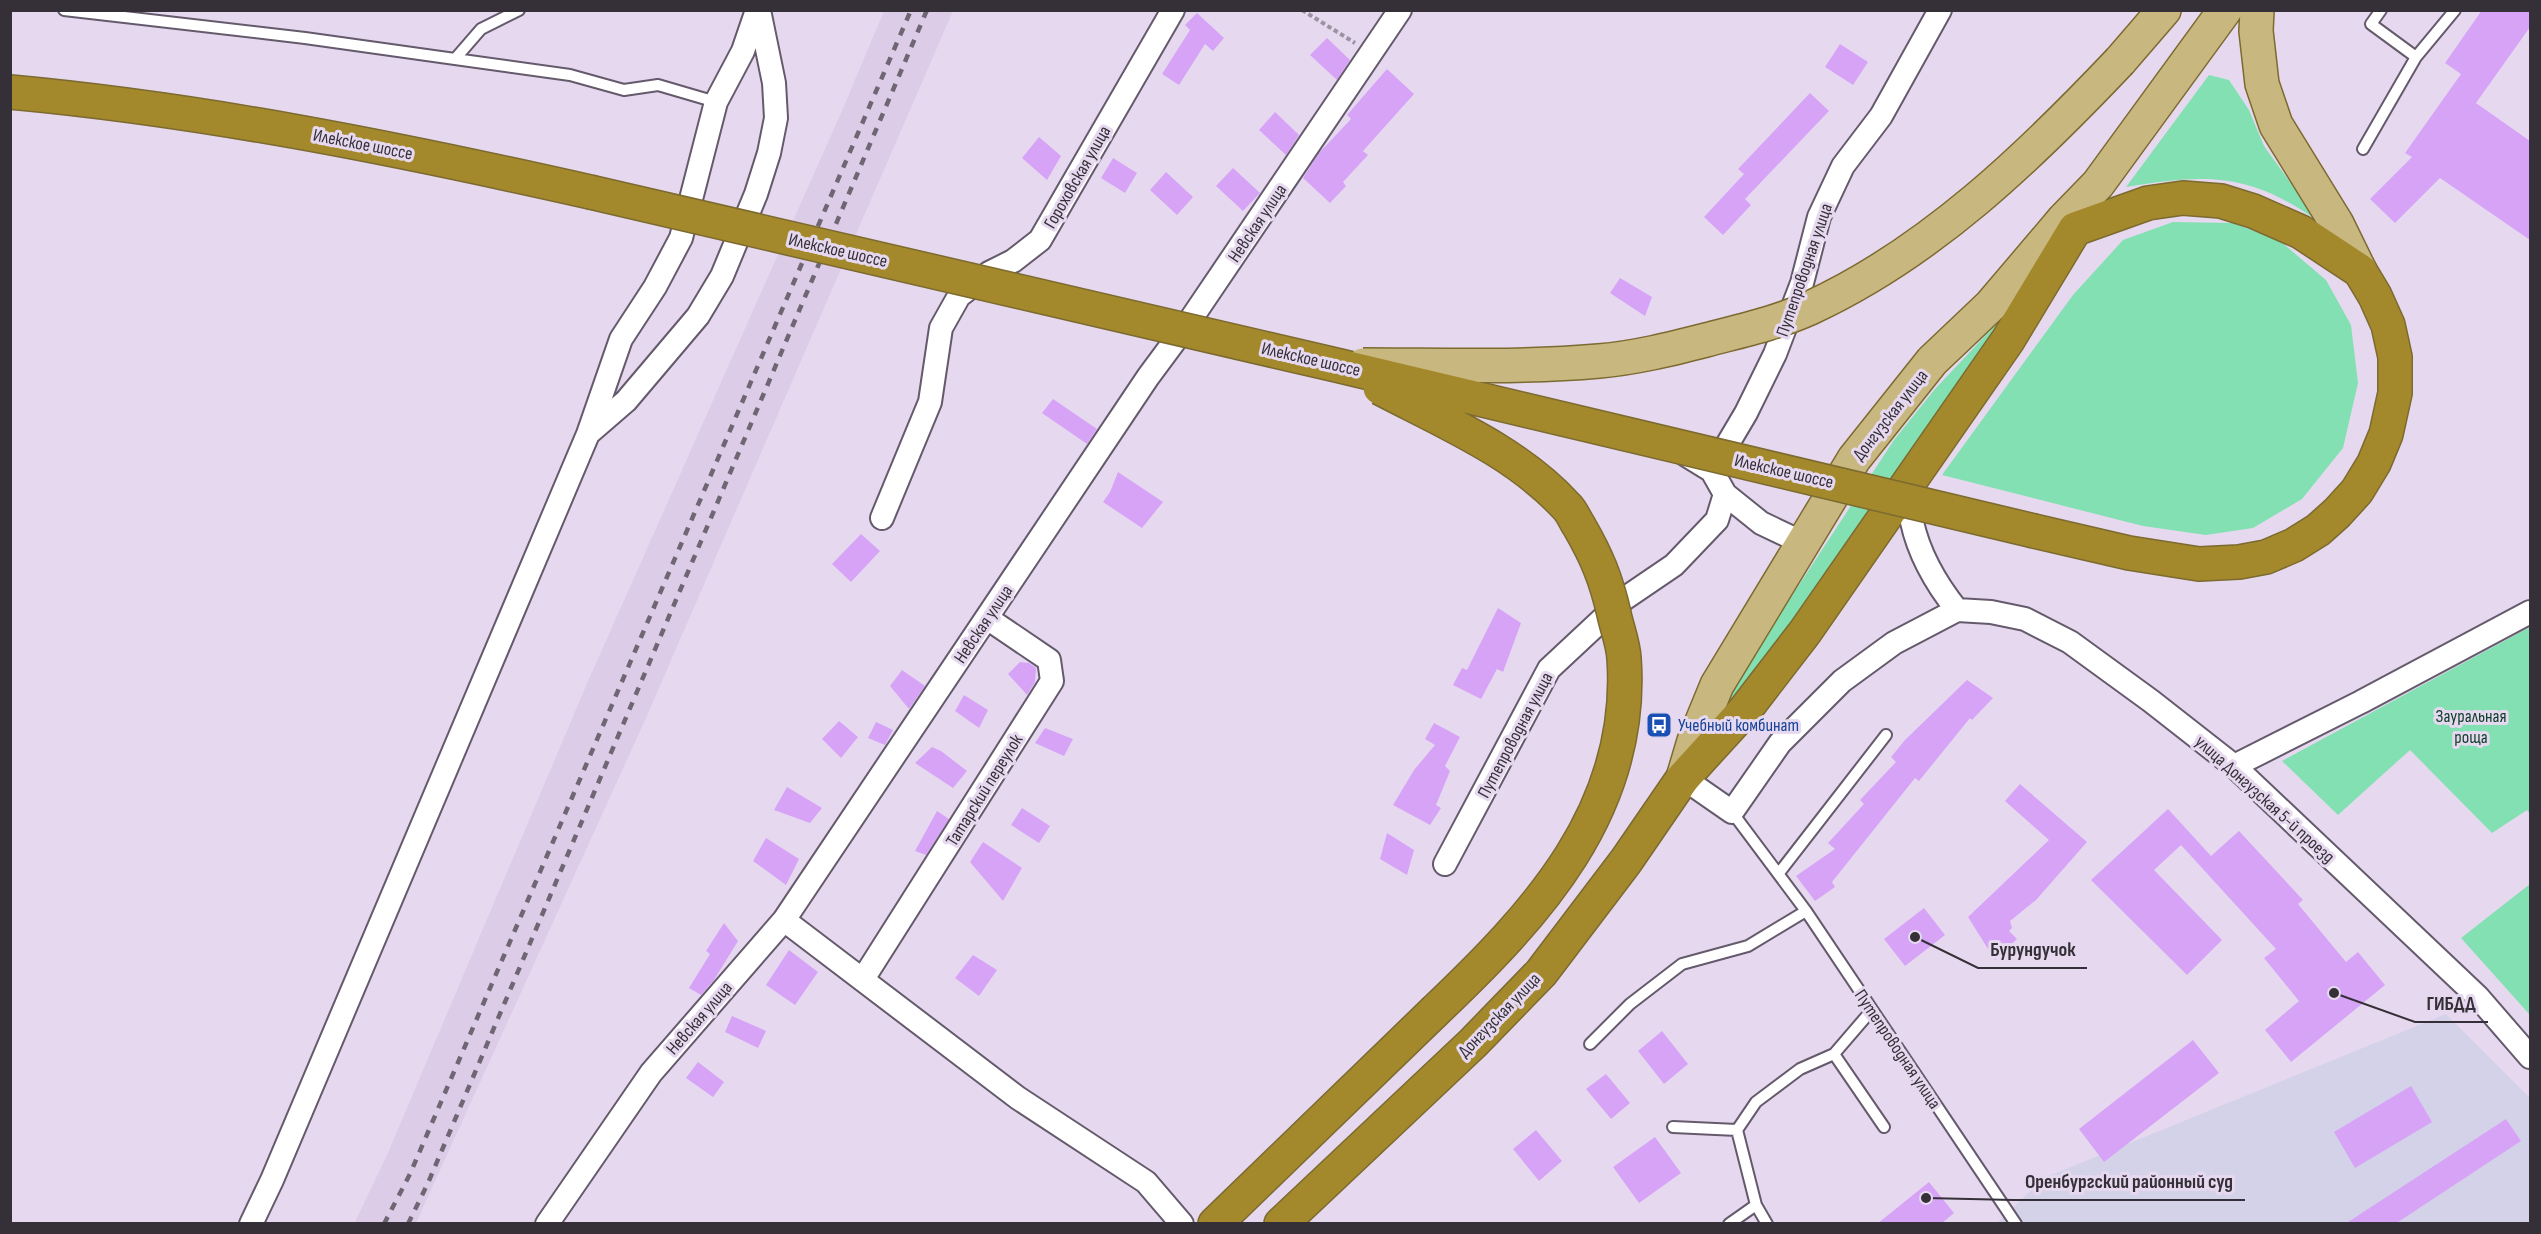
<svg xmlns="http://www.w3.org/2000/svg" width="2541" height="1234" font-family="'Sofia Sans Condensed',sans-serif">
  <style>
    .built { fill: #ddcce7 }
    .industrial { fill: #d4d2e8 }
    .green { fill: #83e0b2 }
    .building { fill: #d7a3f7 }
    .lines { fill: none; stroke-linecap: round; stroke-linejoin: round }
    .lane-casing { stroke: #655a6c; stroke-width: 14 }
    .street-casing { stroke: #655a6c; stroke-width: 26 }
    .primary-casing { stroke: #7c6a30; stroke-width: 36 }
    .highway-casing { stroke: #7c6a30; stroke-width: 36 }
    .path { stroke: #9b92a2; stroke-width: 4; stroke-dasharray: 4.5 3; stroke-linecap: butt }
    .lane { stroke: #fff; stroke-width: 10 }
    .street { stroke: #fff; stroke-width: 22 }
    .primary { stroke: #c8b880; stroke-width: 33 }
    .highway { stroke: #a3892c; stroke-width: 33 }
    .rail { stroke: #6e6773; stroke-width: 4.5; stroke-dasharray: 8 8; stroke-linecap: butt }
    .primary-bridge-casing { stroke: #7c6a30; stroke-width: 36; stroke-linecap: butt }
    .highway-bridge-casing { stroke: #7c6a30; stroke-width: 36; stroke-linecap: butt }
    .primary-bridge { stroke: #c8b880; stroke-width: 33 }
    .highway-bridge { stroke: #a3892c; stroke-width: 33 }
    .labels { text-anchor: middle; stroke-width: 6; stroke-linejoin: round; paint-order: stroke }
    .street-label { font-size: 18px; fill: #353038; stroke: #e6d9ef }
    .park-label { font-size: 18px; fill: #0d3e29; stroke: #e6d9ef }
    .transit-label { font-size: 18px; fill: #164399; stroke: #e6d9ef; text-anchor: start }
    .leader { fill: none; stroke: #353038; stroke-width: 2 }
    .callout-dot { fill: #353038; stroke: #e6d9ef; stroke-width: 2 }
    .callout-label { font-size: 20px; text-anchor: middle; font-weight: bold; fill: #353038; stroke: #e6d9ef; stroke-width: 6; stroke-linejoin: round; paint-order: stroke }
  </style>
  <rect width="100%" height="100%" fill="#e6d9ef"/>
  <path class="built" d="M 884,11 L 953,11 L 646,718 L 416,1223 L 354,1224 L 387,1155 L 588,681 L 841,113 Z"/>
  <path class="industrial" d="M 2446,1014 L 2530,1098 L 2530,1223 L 1996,1224 L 2044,1178 Z"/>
  <path class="green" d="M 2209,75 L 2229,80 L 2249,110 L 2264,146 L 2318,221 C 2248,172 2207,174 2126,187 Z
    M 2173,222 L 2233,223 L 2280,241 L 2326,280 L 2351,325 L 2358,383 L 2343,448 L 2302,499 L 2253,528 L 2206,535 L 2143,526 L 1942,475 L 2073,295 L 2123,240 Z
    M 2017,302 L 1712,735 L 1736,681 L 1894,440 L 1935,389 Z
    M 2530,627 L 2530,814 L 2527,810 L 2492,833 L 2410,750 L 2338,815 L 2282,761 Z
    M 2530,884 L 2530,1015 L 2461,938 Z"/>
  <path class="building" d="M 2482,10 L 2530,10 L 2530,27 L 2476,103 L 2530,141 L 2530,240 L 2440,178 L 2395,223 L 2370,199 L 2412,157 L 2405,153 L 2461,74 L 2445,63 Z
    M 1197,13 L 1224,38 L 1213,51 L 1205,44 L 1179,85 L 1162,74 L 1190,30 L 1185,25 Z
    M 1327,38 L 1350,60 L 1337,80 L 1310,55 Z
    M 1840,44 L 1868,62 L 1853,85 L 1825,67 Z
    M 1387,69 L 1414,94 L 1363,151 L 1368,155 L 1343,182 L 1346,186 L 1330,203 L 1303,178 L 1319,153 L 1351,119 L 1347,115 Z
    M 1810,93 L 1829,111 L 1745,199 L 1751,205 L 1723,235 L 1704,217 L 1744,174 L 1738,169 Z
    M 1275,112 L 1299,135 L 1286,155 L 1259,130 Z
    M 1039,137 L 1061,156 L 1047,180 L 1022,158 Z
    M 1113,158 L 1137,173 L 1125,193 L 1101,178 Z
    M 1233,168 L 1260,193 L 1243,211 L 1216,186 Z
    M 1166,172 L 1193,197 L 1177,215 L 1150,190 Z
    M 1620,278 L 1652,297 L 1645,316 L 1610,293 Z
    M 1053,399 L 1097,429 L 1087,444 L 1042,413 Z
    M 1118,472 L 1163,502 L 1142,528 L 1103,502 L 1110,492 Z
    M 861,534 L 880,551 L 851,582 L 832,564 Z
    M 1498,608 L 1521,623 L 1503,672 L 1497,669 L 1481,699 L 1453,685 L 1462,668 L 1467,670 Z
    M 1020,662 L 1029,663 L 1036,668 L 1035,682 L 1027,695 L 1008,674 Z
    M 902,670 L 925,686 L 909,709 L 890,686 Z
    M 1967,680 L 1993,698 L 1972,720 L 1970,718 L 1919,781 L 1915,778 L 1832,882 L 1835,887 L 1815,901 L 1796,876 L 1835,849 L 1828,843 L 1864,804 L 1860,800 L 1896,762 L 1891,757 L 1905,740 Z
    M 964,695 L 988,710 L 979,728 L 955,711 Z
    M 839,721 L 858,737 L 841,758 L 822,739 Z
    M 876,722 L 893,730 L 885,745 L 868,738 Z
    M 1434,723 L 1460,737 L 1445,766 L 1450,771 L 1436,805 L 1441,808 L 1430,825 L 1393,805 L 1414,770 L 1435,745 L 1425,739 Z
    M 1045,728 L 1073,739 L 1064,756 L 1035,743 Z
    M 932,747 L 941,751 L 967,771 L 953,788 L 915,763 Z
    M 2020,784 L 2087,842 L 2036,900 L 2010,921 L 2012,928 L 2009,931 L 2017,939 L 1995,960 L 1968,917 L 2049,840 L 2005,801 Z
    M 787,787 L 822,808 L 810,823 L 774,810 Z
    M 1022,808 L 1050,826 L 1039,843 L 1011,825 Z
    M 2168,809 L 2211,856 L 2239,831 L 2303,900 L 2298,904 L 2346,962 L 2358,952 L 2385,985 L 2291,1062 L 2265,1030 L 2299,1001 L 2264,958 L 2276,949 L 2181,845 L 2154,870 L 2222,940 L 2187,975 L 2091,880 Z
    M 937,811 L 949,819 L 926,855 L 915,851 Z
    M 1387,833 L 1414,850 L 1407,875 L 1380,859 Z
    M 766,838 L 799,859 L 786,885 L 753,861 Z
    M 983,842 L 1022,868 L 1003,901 L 970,862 Z
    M 1924,908 L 1945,935 L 1905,966 L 1884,939 Z
    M 724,923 L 738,941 L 714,980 L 701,995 L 689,988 L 710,954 L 706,951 Z
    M 789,950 L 818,972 L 795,1005 L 766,985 Z
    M 973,955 L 997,970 L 979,996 L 955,978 Z
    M 732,1016 L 766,1031 L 758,1048 L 725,1032 Z
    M 1662,1031 L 1688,1064 L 1664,1084 L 1638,1051 Z
    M 2193,1040 L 2219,1073 L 2104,1162 L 2079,1129 Z
    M 698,1062 L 724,1082 L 713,1097 L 686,1078 Z
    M 1606,1074 L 1630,1103 L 1611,1119 L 1586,1089 Z
    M 2411,1086 L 2432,1122 L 2355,1168 L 2334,1132 Z
    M 2506,1119 L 2521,1141 L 2395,1224 L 2345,1224 Z
    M 1536,1130 L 1562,1161 L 1539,1181 L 1513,1149 Z
    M 1655,1137 L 1681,1173 L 1639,1203 L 1613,1167 Z
    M 1929,1182 L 1954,1213 L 1941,1224 L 1877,1224 Z"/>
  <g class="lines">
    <g class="lane-casing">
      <path id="lane" d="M 64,10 L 305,38 L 455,59 L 481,29 L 519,10
        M 2381,10 L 2371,24 L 2416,57
        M 455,59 L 570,75 L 624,90 L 658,85 L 716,102
        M 2363,149 L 2416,57 L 2455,10
        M 1732,812 L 1806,911 L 2016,1224
        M 1779,873 L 1886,735
        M 1590,1044 L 1630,1004 L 1682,964 L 1748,946 L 1806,911
        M 1834,1054 L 1884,1127
        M 1673,1127 L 1737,1130
        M 1729,1224 L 1756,1205
        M 1767,1224 L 1756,1205 L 1737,1130 L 1756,1102 L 1800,1069 L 1834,1054 L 1871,1011"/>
    </g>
    <g class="street-casing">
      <path id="street" d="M 589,433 L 626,401 L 698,316 L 722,276 L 756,194 L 769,153 L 776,118 L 774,83 L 759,10
        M 1686,455 L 1712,471 L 1725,494 L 1761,523 L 1803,543
        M 1714,467 L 1746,413 L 1775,354 L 1802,283 L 1819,217 L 1843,166 L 1881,116 L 1940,10
        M 1912,488 C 1912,499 1910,511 1912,522 C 1919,554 1937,585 1957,610
        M 882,518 L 930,402 L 941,328 L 959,296 L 989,273 L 1013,261 L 1040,240 L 1173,10
        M 1957,610 L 1991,612 L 2025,619 L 2070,642 L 2151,701 L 2234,766 L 2478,997 L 2530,1057
        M 2234,766 L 2361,702 L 2530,612
        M 1683,778 L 1732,812 L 1780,743 L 1842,681 L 1894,643 L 1957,610
        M 1445,864 L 1549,669 L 1624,599 L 1674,565 L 1717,520 L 1725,494
        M 784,920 L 1018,1098 L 1146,1182 L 1182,1224
        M 863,979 L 1052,681 L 1049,660 L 987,618
        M 251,1224 L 272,1180 L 588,434 L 621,339 L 655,287 L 681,238 L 716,102 L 743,51 L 757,10
        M 547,1224 L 651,1073 L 784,920 L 1148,377 L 1191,319 L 1400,10"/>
    </g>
    <g class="primary-casing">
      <path id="primary" d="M 2257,10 L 2256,31 L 2262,84 L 2276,125 L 2337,224 L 2360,271
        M 2120,61 L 2164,10
        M 1683,778 L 1694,741 L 1717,685 L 1854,459 L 1932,361 L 1991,305 L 2064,219 L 2098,184 L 2225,10"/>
    </g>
    <g class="highway-casing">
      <path id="highway" d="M 10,92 C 206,110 399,149 590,192
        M 1215,1224 L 1434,1012
        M 1281,1224 L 1473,1043 L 1541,973 L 1626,861 L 1683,778 L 1745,710 L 1805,632 L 2008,340 L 2075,229 L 2148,203 L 2183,198 L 2221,201 L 2253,211 L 2301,232 L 2360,271 L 2375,296 L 2388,325 L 2395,357 L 2395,393 L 2386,434 L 2374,463 L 2357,491 L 2337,513 L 2318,530 L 2294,545 L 2266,557 L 2239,562 L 2199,564 L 2129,553 L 2034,531"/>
    </g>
    <path class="path" d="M 1302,10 L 1355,43"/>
    <use href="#lane" class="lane"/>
    <use href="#street" class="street"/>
    <use href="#primary" class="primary"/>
    <use href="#highway" class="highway"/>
    <path class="rail" d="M 384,1224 L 410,1174 L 911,10
      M 408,1224 L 428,1183 L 927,10"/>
    <g class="primary-bridge-casing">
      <path id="primary-bridge" d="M 1363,365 C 1442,365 1520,368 1599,361 C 1635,358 1671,349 1706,340 C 1740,331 1777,323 1810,308 C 1931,252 2029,157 2120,61"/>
    </g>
    <g class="highway-bridge-casing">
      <path id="highway-bridge" d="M 590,192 L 1336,365 L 2034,531
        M 1380,388 C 1445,422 1517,452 1567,507 C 1572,512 1575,520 1579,526 C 1597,557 1606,579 1614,614 C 1617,628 1623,643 1624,658 C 1635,810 1536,915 1434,1012"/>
    </g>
    <use href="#primary-bridge" class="primary-bridge"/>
    <use href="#highway-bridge" class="highway-bridge"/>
  </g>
  <defs>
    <g id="bus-square" transform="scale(1.35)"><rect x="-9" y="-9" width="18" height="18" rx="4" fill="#1a4fb4" stroke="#e6d9ef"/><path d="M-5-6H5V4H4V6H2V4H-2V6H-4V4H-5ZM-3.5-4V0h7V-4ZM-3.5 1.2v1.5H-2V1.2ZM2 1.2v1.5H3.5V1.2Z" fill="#fff"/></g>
  </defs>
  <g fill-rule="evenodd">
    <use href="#bus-square" x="1659" y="725"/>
  </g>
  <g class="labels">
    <g class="street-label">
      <text transform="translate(363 144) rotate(11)" y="6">Илекское шоссе</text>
      <text transform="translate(1077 177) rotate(-60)" y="6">Гороховская улица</text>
      <text transform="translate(1257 223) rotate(-56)" y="6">Невская улица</text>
      <text transform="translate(838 250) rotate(13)" y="6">Илекское шоссе</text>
      <text transform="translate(1804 270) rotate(-71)" y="6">Путепроводная улица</text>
      <text transform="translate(1311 359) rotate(13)" y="6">Илекское шоссе</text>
      <text transform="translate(1890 415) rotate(-52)" y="6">Донгузская улица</text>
      <text transform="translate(1784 471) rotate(13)" y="6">Илекское шоссе</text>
      <text transform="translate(983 624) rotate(-56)" y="6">Невская улица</text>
      <text transform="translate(1515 735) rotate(-62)" y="6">Путепроводная улица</text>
      <text transform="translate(984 790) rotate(-58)" y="6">Татарский переулок</text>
      <text transform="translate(2265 799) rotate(42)" y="6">улица Донгузская 5-й проезд</text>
      <text transform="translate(1499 1015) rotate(-46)" y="6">Донгузская улица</text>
      <text transform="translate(699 1018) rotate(-49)" y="6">Невская улица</text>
      <text transform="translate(1898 1049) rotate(56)" y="6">Путепроводная улица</text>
    </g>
    <g class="park-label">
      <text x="2471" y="722">Зауральная<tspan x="2471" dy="21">роща</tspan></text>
    </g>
    <g class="transit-label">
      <text x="1678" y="731">Учебный комбинат</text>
    </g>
  </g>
  <path class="leader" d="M1915 937L1978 968H2087M2334 993L2415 1022H2488M1926 1198L2013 1200H2245"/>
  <g class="callout-dot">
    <circle cx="1915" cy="937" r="6"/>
    <circle cx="2334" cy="993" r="6"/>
    <circle cx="1926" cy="1198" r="6"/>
  </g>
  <g class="callout-label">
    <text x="2033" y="956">Бурундучок</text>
    <text x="2451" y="1010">ГИБДД</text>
    <text x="2129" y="1188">Оренбургский районный суд</text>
  </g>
  <rect width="2541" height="1234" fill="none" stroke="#353038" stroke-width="24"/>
</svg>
